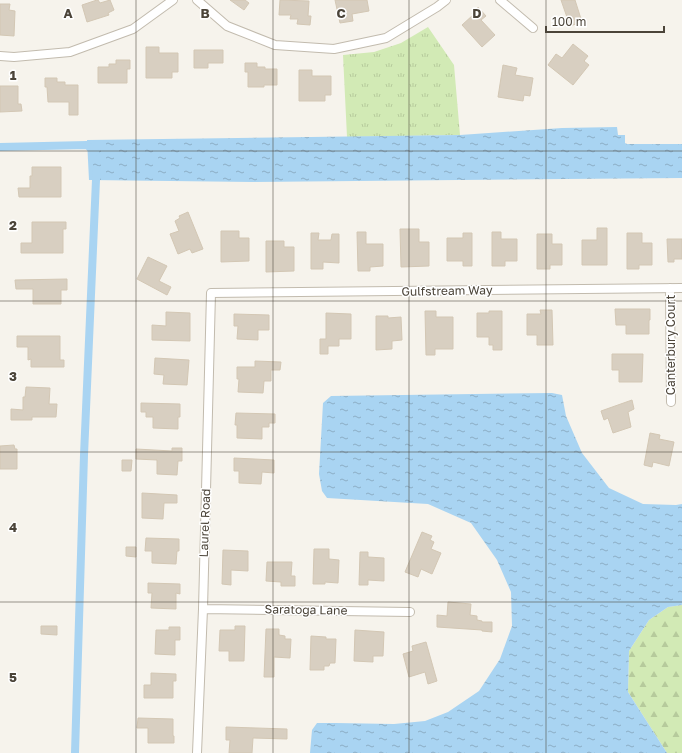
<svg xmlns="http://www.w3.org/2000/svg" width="682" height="753" font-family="'Golos Text',sans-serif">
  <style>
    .forest { fill: url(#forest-firs) }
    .park { fill: url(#park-tufts) }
    .water { fill: url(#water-ripples) }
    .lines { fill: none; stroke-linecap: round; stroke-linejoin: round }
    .canal { stroke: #a9d4f2; stroke-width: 8 }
    .building { fill: #d8cfc1; stroke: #d3c7b4 }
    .minor-casing { stroke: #c2bbae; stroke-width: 10 }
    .minor { stroke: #fff; stroke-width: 8 }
    .grid { fill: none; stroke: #4b4439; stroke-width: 1; stroke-opacity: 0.55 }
    .labels { text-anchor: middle; stroke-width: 3; stroke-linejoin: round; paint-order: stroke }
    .street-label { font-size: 12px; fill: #4b4439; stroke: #fff }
    .grid-label { font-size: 13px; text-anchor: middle; font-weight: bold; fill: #4b4439; stroke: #fff; stroke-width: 3; stroke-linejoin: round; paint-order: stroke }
  </style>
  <defs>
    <pattern id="forest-firs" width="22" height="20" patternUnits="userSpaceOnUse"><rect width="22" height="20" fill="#d2eab5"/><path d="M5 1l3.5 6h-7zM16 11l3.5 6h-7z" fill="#b6ca9c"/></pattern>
    <pattern id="park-tufts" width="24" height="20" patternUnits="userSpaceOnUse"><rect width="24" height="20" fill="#d2eab5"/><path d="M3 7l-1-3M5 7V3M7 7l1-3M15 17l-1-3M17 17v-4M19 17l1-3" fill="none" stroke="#b6ca9c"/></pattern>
    <pattern id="water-ripples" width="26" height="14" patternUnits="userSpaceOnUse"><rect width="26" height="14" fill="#a9d4f2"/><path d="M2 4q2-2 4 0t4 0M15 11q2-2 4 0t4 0" fill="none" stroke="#8caec5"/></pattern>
  </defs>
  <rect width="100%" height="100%" fill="#f6f3ec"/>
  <path class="forest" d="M 682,605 L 682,753 L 667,753 L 628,692 L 629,651 L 649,620 L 668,607 Z"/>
  <path class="park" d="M 428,27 L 454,65 L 460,135 L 347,137 L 343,55 L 374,52 L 401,43 Z"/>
  <path class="water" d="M 617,127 L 618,135 L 625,135 L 625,143 L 627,144 L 682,144 L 682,178 L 252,182 L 89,180 L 87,140 L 460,135 L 562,128 Z
    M 552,393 L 562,395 L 566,416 L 582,453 L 609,488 L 643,504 L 676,505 L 682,504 L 682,605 L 668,607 L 649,620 L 629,651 L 628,692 L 667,753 L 310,753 L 312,730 L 317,723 L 335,723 L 394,724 L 425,721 L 448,712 L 479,691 L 500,659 L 512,626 L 511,592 L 497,560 L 471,523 L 428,504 L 327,498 L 322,491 L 319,474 L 323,403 L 331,396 Z"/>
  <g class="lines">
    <path class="canal" d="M 0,147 L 87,145 L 95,152
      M 75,753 L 84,455 L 96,180 L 97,170"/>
  </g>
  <path class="building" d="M 97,0 L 98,0 L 100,3 L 110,0 L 114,10 L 108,13 L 109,15 L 87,22 L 82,5 Z
    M 230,0 L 245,0 L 249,3 L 244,10 Z
    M 280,0 L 309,1 L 308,16 L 311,16 L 310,25 L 297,24 L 298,19 L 290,19 L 291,15 L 279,15 Z
    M 335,0 L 367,0 L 369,11 L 352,14 L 353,21 L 340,23 Z
    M 561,0 L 575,0 L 582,22 L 570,26 Z
    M 0,4 L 10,4 L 9,10 L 15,11 L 14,36 L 0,35 Z
    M 478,7 L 486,16 L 481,20 L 495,35 L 482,47 L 462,25 L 473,15 L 472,13 Z
    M 573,44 L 588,56 L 584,61 L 589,65 L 573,85 L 548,65 L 556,54 L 562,58 Z
    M 146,47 L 159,47 L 159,53 L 178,53 L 178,72 L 172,72 L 172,78 L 146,78 Z
    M 194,50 L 223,50 L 223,63 L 208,63 L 208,68 L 194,68 Z
    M 116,60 L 130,60 L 130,69 L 127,69 L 127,83 L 98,83 L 98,67 L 109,67 L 109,64 L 116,64 Z
    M 245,63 L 257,63 L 257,67 L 265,67 L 265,69 L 277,69 L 277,85 L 264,85 L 264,87 L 248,87 L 248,72 L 245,72 Z
    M 503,65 L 517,68 L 515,75 L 533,78 L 530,96 L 524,95 L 523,101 L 498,97 Z
    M 299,70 L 312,70 L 312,76 L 331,76 L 331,95 L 325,95 L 325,101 L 299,101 Z
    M 45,78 L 57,78 L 57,82 L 65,82 L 65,85 L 78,85 L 78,115 L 69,115 L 69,102 L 48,102 L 47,87 L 45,87 Z
    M 0,86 L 18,86 L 18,104 L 21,104 L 22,111 L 0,112 Z
    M 32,167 L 61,167 L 61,197 L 19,197 L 18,188 L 30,188 L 30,176 L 32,176 Z
    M 188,212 L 203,249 L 192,253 L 190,249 L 178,254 L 170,234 L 179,231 L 175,221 L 180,218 L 179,216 Z
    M 32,222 L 66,222 L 66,229 L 63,229 L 63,253 L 21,253 L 21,243 L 32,243 Z
    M 597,228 L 607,228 L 607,265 L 582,265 L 582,240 L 597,240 Z
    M 400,229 L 419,229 L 419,242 L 429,242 L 429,266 L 401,267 Z
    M 221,231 L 239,231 L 239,238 L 249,238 L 249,261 L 221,262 Z
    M 357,232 L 366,232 L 366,244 L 383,244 L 383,266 L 370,267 L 370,271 L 358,271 Z
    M 492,232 L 501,232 L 501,239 L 517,239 L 517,261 L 505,261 L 505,266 L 492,266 Z
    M 311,233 L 319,233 L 318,240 L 331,240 L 332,234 L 339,234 L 339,263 L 323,262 L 323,269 L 311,269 Z
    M 463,233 L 472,233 L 472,266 L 463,266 L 463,261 L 447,261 L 447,238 L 463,238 Z
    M 627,233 L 642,233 L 642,243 L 652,243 L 652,265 L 639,265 L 639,269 L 627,269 Z
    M 537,234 L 552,234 L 552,244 L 562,244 L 562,265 L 550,265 L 550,269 L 537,269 Z
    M 667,239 L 682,239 L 682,259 L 674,259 L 674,262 L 668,262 Z
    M 266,241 L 284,241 L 284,247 L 294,247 L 294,271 L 266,272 Z
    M 148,257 L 167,266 L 159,281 L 171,287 L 167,295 L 137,279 Z
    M 67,279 L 67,290 L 61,290 L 61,304 L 33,304 L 33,289 L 16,289 L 15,280 Z
    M 615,309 L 650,309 L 650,320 L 649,320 L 649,334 L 626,334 L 626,325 L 616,325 Z
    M 540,310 L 552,310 L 553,345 L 537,345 L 537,335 L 527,335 L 527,314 L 541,314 Z
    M 425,311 L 436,311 L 436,317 L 453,317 L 453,349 L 435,349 L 435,355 L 426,355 Z
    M 489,311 L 502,311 L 502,350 L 493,350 L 493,345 L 489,345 L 489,337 L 477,337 L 477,313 L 489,313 Z
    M 166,312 L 190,313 L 190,341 L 152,340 L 152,325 L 166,326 Z
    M 326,313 L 351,314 L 351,339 L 339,339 L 339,346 L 328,346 L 328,354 L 320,354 L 320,339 L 326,339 Z
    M 234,314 L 269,315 L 269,330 L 258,330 L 258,340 L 237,339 L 238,326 L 234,326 Z
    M 376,316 L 388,316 L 388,318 L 401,317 L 402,340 L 392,341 L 392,349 L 376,350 Z
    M 17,336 L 60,336 L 60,360 L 64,360 L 64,367 L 31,367 L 31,359 L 28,360 L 28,347 L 17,347 Z
    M 612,354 L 643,354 L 642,382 L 619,382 L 619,370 L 612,370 Z
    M 155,358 L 189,360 L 187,385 L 163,384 L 164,375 L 154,374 Z
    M 255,361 L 281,362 L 280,370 L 271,370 L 271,381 L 264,381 L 263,393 L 238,392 L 239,379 L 237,379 L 237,367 L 255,367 Z
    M 26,387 L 50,388 L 49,404 L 57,404 L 56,417 L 32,417 L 32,420 L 11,420 L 11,409 L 23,410 L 23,397 L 25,397 Z
    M 632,400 L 634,409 L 628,412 L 631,427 L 613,433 L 608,418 L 604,420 L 601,411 Z
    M 141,403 L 180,404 L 180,417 L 178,417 L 178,429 L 153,428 L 153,417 L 146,417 L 146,412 L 141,412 Z
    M 236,413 L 275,414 L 275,423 L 269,423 L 269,427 L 262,427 L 262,439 L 237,438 L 237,425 L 235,425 Z
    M 650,433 L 660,435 L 659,439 L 674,442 L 669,466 L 653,462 L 652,467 L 644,465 Z
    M 14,445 L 15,449 L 17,449 L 17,469 L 0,469 L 0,446 Z
    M 172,448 L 182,448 L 182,461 L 178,461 L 177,475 L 157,474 L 157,460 L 136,459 L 136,449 L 172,451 Z
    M 234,458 L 274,460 L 274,473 L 262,472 L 261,484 L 239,483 L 239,471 L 234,471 Z
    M 122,460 L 132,460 L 131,471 L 122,471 Z
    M 142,493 L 177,495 L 177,503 L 164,503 L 163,519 L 142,518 Z
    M 422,532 L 432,536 L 430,540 L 434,542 L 431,549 L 441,553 L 432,574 L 421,569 L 418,577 L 405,572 Z
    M 146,538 L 179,539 L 179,551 L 177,551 L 176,564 L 152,563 L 152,551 L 145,551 Z
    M 126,547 L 136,547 L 136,557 L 126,556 Z
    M 314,549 L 329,549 L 329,559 L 339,560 L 338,583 L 325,582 L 325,584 L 313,584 Z
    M 223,550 L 248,551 L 248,571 L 231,570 L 231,585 L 222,584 Z
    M 360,552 L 368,552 L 368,557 L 384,558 L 384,581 L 368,580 L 368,585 L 359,585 Z
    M 267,562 L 292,562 L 291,576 L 295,576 L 295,586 L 281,586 L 281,582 L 266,581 Z
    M 148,583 L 180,584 L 180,594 L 176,593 L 176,609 L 151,608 L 152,593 L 148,593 Z
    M 448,602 L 471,604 L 470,615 L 477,616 L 477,620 L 482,621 L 482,622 L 492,622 L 492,632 L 482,631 L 482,630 L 437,627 L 437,615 L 447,616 Z
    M 41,626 L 57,626 L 57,635 L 41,634 Z
    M 235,626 L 245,626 L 244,661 L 229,661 L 229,651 L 219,651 L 220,630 L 235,630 Z
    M 169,627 L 180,627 L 180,640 L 175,640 L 175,655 L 155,654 L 156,630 L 169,630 Z
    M 266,629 L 279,629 L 279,635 L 285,636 L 285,639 L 291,639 L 290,658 L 274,657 L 274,677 L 264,677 Z
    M 355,630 L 384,632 L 383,656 L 373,656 L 373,662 L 354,661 Z
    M 311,636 L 326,637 L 326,639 L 336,639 L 335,663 L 330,663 L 329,666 L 324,666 L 324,670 L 310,670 Z
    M 426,642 L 437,681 L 428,684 L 425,672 L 409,677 L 403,654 L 413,651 L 412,646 Z
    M 151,673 L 176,674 L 176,681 L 173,681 L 173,698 L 144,698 L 144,685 L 151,685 Z
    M 138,718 L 173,719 L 173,736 L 174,736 L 174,743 L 148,743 L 148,728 L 137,728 Z
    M 226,727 L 287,729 L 287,739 L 253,738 L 252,753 L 229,753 L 230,740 L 226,740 Z"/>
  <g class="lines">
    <g class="minor-casing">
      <path id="minor" d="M 197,0 L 227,26 L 275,45 L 334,49 L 386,38 L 437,7 L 446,0
        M 500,0 L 533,28
        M 0,56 L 14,57 L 70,52 L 133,29 L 173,0
        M 670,288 L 671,402
        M 203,609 L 410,612
        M 197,753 L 203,609 L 211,293 L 682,288"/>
    </g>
    <use href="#minor" class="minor"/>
  </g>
  <path class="grid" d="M 136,0 L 136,753M 273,0 L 273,753M 409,0 L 409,753M 546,0 L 546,753M 0,151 L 682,151M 0,301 L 682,301M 0,452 L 682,452M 0,602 L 682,602"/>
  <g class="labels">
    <g class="street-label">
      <text transform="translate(447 291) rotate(-1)" y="4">Gulfstream Way</text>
      <text transform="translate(671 345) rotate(-90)" y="4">Canterbury Court</text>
      <text transform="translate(205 523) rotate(-88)" y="4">Laurel Road</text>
      <text transform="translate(306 610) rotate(1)" y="4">Saratoga Lane</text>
    </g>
  </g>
  <g class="grid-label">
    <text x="68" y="18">A</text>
    <text x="205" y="18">B</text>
    <text x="341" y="18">C</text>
    <text x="477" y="18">D</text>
    <text x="13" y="80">1</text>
    <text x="13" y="230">2</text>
    <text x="13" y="381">3</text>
    <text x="13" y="532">4</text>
    <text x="13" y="682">5</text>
  </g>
  <path d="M546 26v6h118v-6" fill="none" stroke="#4b4439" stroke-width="2"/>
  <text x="552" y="26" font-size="12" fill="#4b4439" stroke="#ffffff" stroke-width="3" paint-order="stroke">100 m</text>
</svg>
